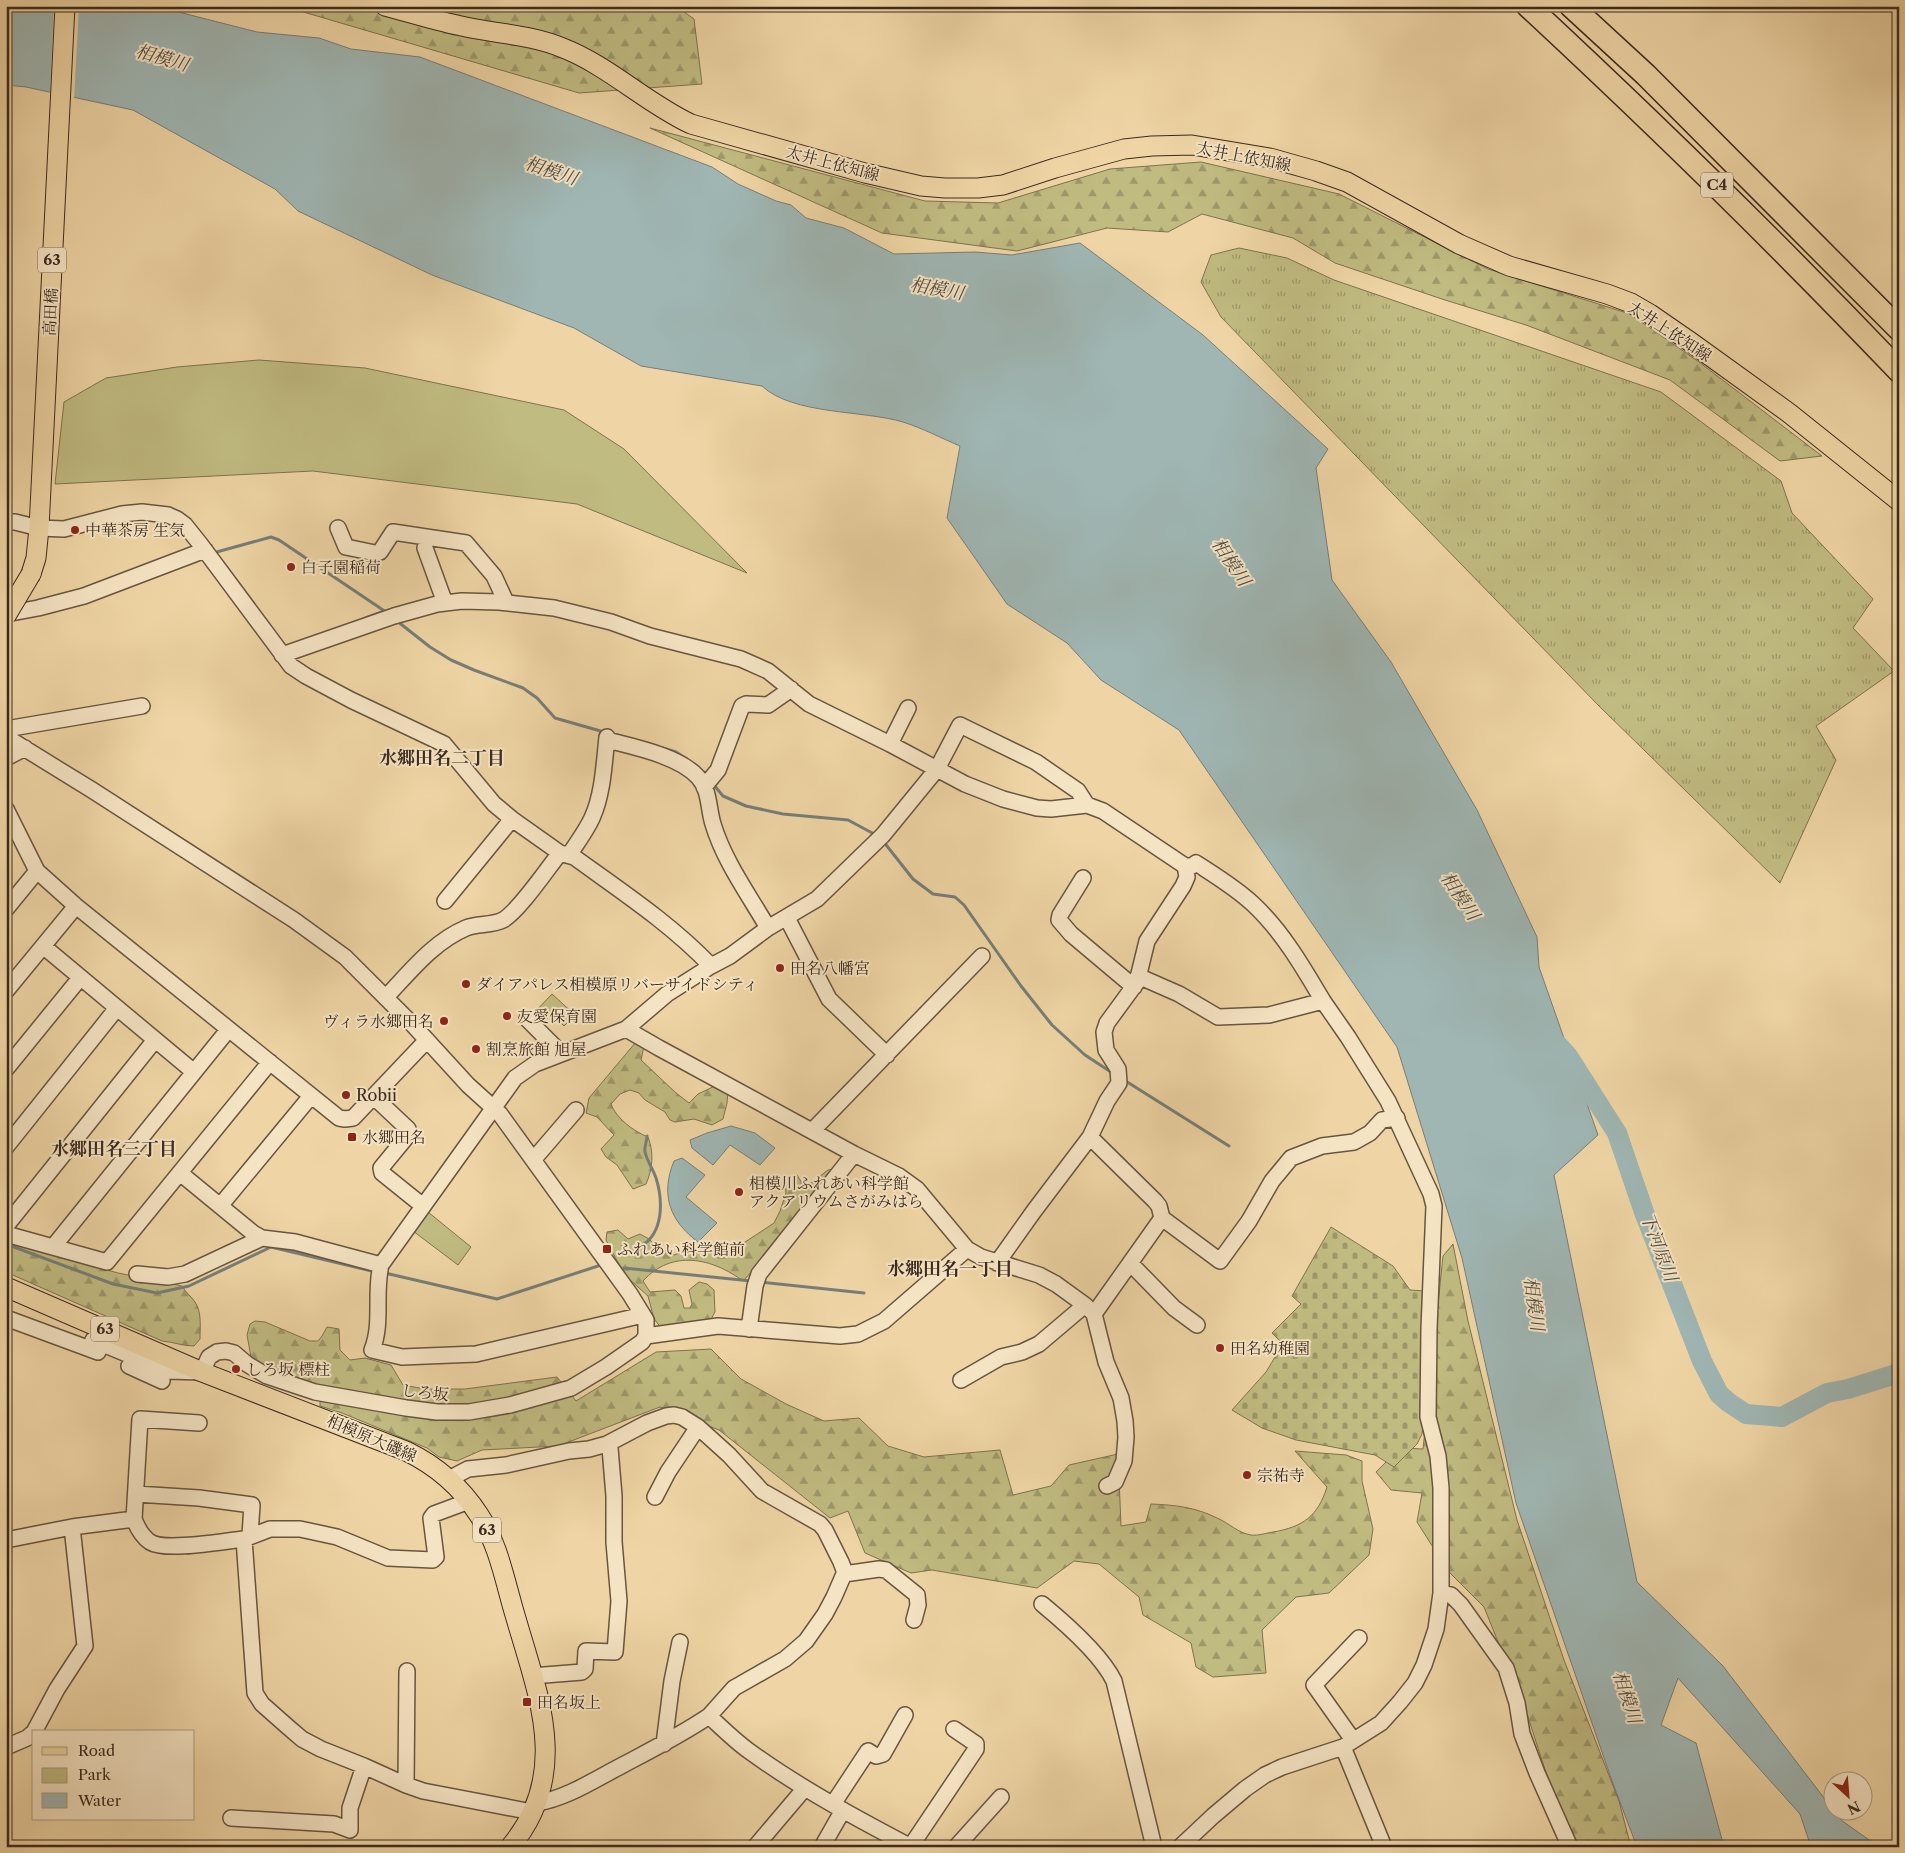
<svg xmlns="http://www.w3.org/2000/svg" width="1905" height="1853" font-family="'Libre Caslon Text','Noto Serif JP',serif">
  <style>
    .grass { fill: url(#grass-tufts); stroke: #7e7250 }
    .forest { fill: url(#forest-firs); stroke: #7e7250 }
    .cemetery { fill: url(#cemetery-stones); stroke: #7e7250 }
    .green { fill: #c0bb81; stroke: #7e7250 }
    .water { fill: #9fb6b3; stroke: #777e78 }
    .pier { fill: #efd5a5 }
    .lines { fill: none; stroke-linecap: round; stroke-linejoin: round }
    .stream { stroke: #777e78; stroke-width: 3 }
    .river { stroke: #9fb6b3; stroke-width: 20 }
    .minor-casing { stroke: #685540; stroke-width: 18 }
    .major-casing { stroke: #3b2a1f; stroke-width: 21 }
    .highway-casing { stroke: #3b2a1f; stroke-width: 25 }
    .minor { stroke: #f5e4c4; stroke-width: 15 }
    .major { stroke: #efd5a5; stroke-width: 19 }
    .highway { stroke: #efd5a5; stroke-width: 22 }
    .major-bridge-casing { stroke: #3b2a1f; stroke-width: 21; stroke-linecap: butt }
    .major-bridge { stroke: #efd5a5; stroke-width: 19 }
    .poi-dot { fill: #8f2418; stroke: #f5e4c4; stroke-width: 2 }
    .labels { text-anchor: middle; stroke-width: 4; stroke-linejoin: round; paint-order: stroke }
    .shield { fill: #f5e4c4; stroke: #736250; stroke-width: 1 }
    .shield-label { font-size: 15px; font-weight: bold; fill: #3b2a1f }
    .street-label { font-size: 16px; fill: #3b2a1f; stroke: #f5e4c4 }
    .poi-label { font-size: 16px; fill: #3b2a1f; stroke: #f5e4c4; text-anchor: start }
    .water-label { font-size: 18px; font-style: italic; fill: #544d44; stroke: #f5e4c4 }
    .neighbourhood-label { font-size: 18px; font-weight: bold; fill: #3b2a1f; stroke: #f5e4c4 }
  </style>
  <defs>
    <pattern id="grass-tufts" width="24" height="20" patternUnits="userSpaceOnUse" patternTransform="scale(1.25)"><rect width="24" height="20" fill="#c0bb81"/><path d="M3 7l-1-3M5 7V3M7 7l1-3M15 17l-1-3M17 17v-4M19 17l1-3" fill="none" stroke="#9d9869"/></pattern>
    <pattern id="forest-firs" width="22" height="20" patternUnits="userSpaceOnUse" patternTransform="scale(1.25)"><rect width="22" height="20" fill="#c0bb81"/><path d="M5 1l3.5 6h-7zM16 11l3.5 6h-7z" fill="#9d9869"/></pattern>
    <pattern id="cemetery-stones" width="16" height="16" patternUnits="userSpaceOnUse" patternTransform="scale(1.25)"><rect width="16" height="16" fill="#c0bb81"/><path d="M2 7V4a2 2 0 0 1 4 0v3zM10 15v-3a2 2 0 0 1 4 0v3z" fill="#9d9869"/></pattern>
  </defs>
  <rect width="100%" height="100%" fill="#efd5a5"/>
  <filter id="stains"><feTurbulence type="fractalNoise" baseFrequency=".004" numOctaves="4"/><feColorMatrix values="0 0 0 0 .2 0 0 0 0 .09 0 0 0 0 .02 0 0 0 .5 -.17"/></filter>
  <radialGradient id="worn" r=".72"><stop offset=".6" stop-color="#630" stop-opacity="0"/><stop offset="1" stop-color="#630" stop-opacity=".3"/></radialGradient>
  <path class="grass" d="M 1239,248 L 1287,258 L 1334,280 L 1661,392 L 1781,481 L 1792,513 L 1873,599 L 1853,628 L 1894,671 L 1816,726 L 1836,760 L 1780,883 L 1599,706 L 1221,317 L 1201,282 L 1211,255 Z"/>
  <path class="forest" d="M 283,6 L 676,6 L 694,19 L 702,84 L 579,93 Z
    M 650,128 L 925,201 L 998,203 L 1110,169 L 1201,162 L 1339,194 L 1488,269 L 1630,314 L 1699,362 L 1822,456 L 1780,461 L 1670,380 L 1526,325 L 1445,300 L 1335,263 L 1293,238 L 1202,214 L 1168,232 L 1107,228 L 1017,251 L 882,233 Z
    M 636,1042 L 644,1046 L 641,1060 L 676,1093 L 689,1103 L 698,1094 L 717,1085 L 728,1090 L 727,1103 L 723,1119 L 712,1125 L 694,1119 L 675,1122 L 670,1120 L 665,1112 L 645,1100 L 639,1093 L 630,1090 L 620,1094 L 611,1104 C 616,1118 633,1131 648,1137 C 654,1153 653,1168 646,1184 L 633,1189 L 617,1165 L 606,1157 L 601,1149 L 614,1135 L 597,1117 L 586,1113 L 589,1098 Z
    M 834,1169 L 770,1252 L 743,1281 C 712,1258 672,1249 643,1281 L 650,1292 L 675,1290 L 681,1296 L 684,1308 L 690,1308 L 692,1304 L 689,1290 L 699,1282 L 707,1284 L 714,1290 L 715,1312 L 710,1321 L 663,1330 L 654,1319 L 648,1296 L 629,1279 L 616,1259 L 606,1240 L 607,1232 L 618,1230 L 628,1239 L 640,1234 L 649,1239 L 654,1244 L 674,1255 L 693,1248 L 711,1253 L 720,1249 L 730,1252 L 774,1223 L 780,1211 L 786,1193 L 785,1185 L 789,1179 L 797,1175 L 805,1188 L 828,1170 Z
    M 6,1238 L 82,1263 L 118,1273 L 182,1286 C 186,1293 191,1296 195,1302 C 202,1312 200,1328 200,1339 L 194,1346 C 182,1346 174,1342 162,1341 L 6,1272 Z
    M 1453,1244 L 1468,1321 L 1517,1520 L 1564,1660 L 1619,1801 L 1631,1847 L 1570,1847 L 1527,1714 L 1484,1607 L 1448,1571 L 1417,1522 L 1422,1493 L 1391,1490 L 1376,1472 L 1400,1448 L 1423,1449 L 1443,1256 Z
    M 255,1321 L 265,1322 L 310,1341 L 318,1341 L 322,1336 L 327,1327 L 339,1329 L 340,1350 L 350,1360 L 365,1358 L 391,1365 L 403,1385 L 425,1389 L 465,1389 L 557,1377 L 576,1401 L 656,1352 L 711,1349 L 741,1379 L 786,1404 L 824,1421 L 859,1418 L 888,1446 L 924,1457 L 1000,1450 L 1013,1495 L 1051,1486 L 1069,1465 L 1118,1454 L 1121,1526 L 1146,1522 L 1151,1504 C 1175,1505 1195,1507 1217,1518 C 1229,1523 1238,1533 1251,1535 C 1258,1536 1266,1533 1273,1532 C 1303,1527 1318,1516 1327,1487 L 1295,1451 L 1346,1455 L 1362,1461 L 1362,1481 L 1373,1529 L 1369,1555 L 1329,1593 L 1296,1597 L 1262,1630 L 1266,1673 L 1213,1677 L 1196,1667 L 1191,1643 L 1143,1615 L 1139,1597 L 1099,1564 L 1074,1561 L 1037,1588 L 932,1570 L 911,1573 L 865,1553 L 848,1511 L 830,1518 L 719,1430 L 660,1407 L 558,1446 L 482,1450 L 457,1461 L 439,1457 L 427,1448 L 342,1413 L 320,1406 L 320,1401 L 439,1420 L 445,1417 L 320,1391 L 260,1365 L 251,1357 L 247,1335 L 250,1324 Z"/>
  <path class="cemetery" d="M 1331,1227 L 1393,1266 L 1410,1290 L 1426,1291 L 1426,1400 L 1422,1434 L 1417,1444 L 1394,1467 L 1375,1455 L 1296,1440 L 1262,1428 L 1232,1410 L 1266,1372 L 1283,1344 L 1272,1333 L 1301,1304 L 1292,1296 Z"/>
  <path class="green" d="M 787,6 L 983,6 L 979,10 Z
    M 259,360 L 365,368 L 564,410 L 624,449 L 747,573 L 577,504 L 313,471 L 55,484 L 64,402 L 106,378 L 177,367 Z
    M 552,994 L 575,1015 L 564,1026 L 552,1014 L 541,1025 L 531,1016 Z
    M 428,1212 L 471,1247 L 458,1265 L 413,1231 Z"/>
  <path class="water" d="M 6,6 L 155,6 L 257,32 L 319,38 L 351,49 L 420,57 L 712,167 L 738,184 L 776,201 L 791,205 L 806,218 L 844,228 L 894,254 L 975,252 L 1012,255 L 1080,243 L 1203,335 L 1328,449 L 1316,468 L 1332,580 L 1391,662 L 1477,810 L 1537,937 L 1539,967 L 1598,1135 L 1554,1175 L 1637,1582 L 1723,1666 L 1841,1820 L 1879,1847 L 1811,1847 L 1800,1814 L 1678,1678 L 1661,1725 L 1696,1743 L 1724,1847 L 1637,1847 L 1612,1781 L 1516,1503 L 1462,1258 L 1397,1047 L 1179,730 L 1101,680 L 1067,643 L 1007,604 L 947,518 L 960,446 C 941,438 922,428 903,422 C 863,410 793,415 762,386 L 641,366 L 574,328 L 432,275 L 298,211 L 275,189 L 133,110 L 26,87 L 6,85 Z
    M 731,1126 L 755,1133 L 775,1148 L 760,1165 L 730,1145 L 713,1165 L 692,1148 L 690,1140 L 707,1133 Z
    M 682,1158 L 705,1175 L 686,1197 L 717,1223 L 698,1242 C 670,1221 660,1195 674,1161 Z"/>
  <path class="pier" d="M 54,6 L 79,6 L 74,100 L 50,94 Z"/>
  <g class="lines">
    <path class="stream" d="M 213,553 L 271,537 L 279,540 L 389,614
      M 363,619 L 385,611
      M 397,621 L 430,647 L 451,660 L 474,670 L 523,688 L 537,698 L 555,718 L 604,732
      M 663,748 L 676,752 L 687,759
      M 713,784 L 723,796 L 746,806 L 783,814 L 848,820 L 876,835
      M 883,841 L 913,879 L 933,894 L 955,897 L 964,905 L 1021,986 L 1052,1025 L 1085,1055 L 1114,1074
      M 1124,1080 L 1229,1146
      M 6,1244 L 113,1284 L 157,1293 L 189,1286 L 271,1247 L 376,1272
      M 641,1246 C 664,1233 663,1200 656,1178 C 653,1169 647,1161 645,1152 C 644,1147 647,1141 647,1136
      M 624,1268 L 751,1281
      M 385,1273 L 497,1299 L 598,1266
      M 760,1282 L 864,1293"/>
    <path class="river" d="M 1557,1044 L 1568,1056 L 1617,1133 L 1644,1212 L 1702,1361 L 1719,1394 L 1728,1402 L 1746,1414 L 1782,1417 L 1827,1393 L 1848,1389 L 1899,1373"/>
    <g class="minor-casing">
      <path id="minor" d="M 6,522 L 15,522 L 39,528 L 64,529 L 122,514 L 142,512 L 168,515 L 177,519 L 185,525 L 201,545 L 291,666 L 306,676 L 351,700 L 444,744 L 494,804 L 512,819 L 560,853 L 574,857 C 621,891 671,924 711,966 L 730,956 L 768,928 C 749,895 724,861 713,824 C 708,808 710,790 698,777 C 679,756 634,747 607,740
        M 338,528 L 346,547 L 375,553 L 380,552 L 393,532 L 466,543 L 494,576 L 506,602
        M 425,548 L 445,603
        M 6,614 L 38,608 L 84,596 L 205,550
        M 282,655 L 394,616 L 437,604 L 462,601 L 499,602 L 554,608 L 611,622 L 650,636 L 741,659 L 768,671 L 809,704 L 890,744 L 965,784 L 1003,799 L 1037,808 L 1051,809 L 1087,805 L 1103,811 L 1185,866 L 1187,877 L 1183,886 L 1147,941 L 1137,982 L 1107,1023 L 1104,1032 L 1106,1050 L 1118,1069 L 1119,1083 L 1107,1101 L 1090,1137 L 1034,1211 L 997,1263
        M 6,729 L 142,706
        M 6,737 L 92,790 L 294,920 L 345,957 L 414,1026 L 468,1085 L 500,1114 L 630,1294 L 646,1320 L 646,1336
        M 890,744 L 908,708
        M 6,758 L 25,748
        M 704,787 L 718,770 L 742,706 L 746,704 L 768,705 L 791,689
        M 6,809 L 37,871 L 76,906 L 339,1118 L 345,1119 L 353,1118 L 427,1040
        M 569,855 C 577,843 586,831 592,818 C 603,794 604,764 607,737
        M 1185,866 L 1192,866 L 1196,863 C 1216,876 1236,888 1253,904 C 1282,931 1303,967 1323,1001
        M 1083,878 L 1060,915 L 1059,920 L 1071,934 L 1134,987
        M 445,901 L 512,819
        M 6,909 L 37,871
        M 787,918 L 829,999 L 887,1055
        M 768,928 L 817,899 L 883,835 L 937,769 L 960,725 L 1036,762 L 1078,791 L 1087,805
        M 43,946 L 194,1072
        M 1138,976 L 1179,994 L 1218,1017 L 1269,1015 L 1323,1001 L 1348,1037 L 1388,1101 L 1431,1194 L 1434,1206 L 1429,1329 L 1428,1417 L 1438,1456 L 1441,1488 L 1441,1593 L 1436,1629 L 1424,1665 L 1415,1683 L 1400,1702 L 1381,1723 L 1343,1747 L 1282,1767 L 1265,1775 L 1245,1789 L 1213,1816 L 1180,1847
        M 6,991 L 76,906
        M 386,997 C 410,972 433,942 466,928 C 478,923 491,926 503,920 C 519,911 547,869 560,853
        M 527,1019 L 561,1053
        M 626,1029 L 667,994 L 711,966
        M 6,1069 L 80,978
        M 374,1097 L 408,1129 L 409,1134 L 381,1168 L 382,1173 L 423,1206
        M 813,1130 L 982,956
        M 1090,1137 L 1155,1201 L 1159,1206 L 1162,1218 L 1094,1314
        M 6,1147 L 117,1008
        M 534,1159 L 576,1110
        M 180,1173 L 253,1233 L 262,1238 L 295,1242 L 381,1265 L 515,1078 L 535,1064 L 626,1029 L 659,1048 L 854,1154 L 899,1176 L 917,1189 L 967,1249 L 981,1257 L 1039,1275 L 1056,1284 L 1085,1305 L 1094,1314 L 1106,1362 L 1121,1398 L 1125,1421 L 1126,1437 L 1124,1461 L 1115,1482 L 1107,1486
        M 220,1206 L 311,1096
        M 1162,1218 L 1220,1261 L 1249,1221 L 1272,1181 L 1291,1158 L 1322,1146 L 1354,1142 L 1370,1133 L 1382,1120 L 1397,1118
        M 6,1226 L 155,1040
        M 6,1234 L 107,1262 L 270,1062
        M 53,1247 L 228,1030
        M 1130,1263 L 1174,1308 L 1197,1325
        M 381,1265 C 374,1293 383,1323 372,1350 L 402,1357 L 476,1354 L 643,1315
        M 137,1274 L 168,1277 L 185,1274 L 262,1238
        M 6,1318 L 98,1352
        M 749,1329 L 755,1286 L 759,1274 L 854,1154
        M 646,1336 L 718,1326 L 840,1336 L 858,1334 L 884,1321 L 967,1249
        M 90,1349 L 93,1340 L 168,1371 L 202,1372 L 209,1357 L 217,1352 L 226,1351 L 234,1353 L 247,1364 L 267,1376 L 315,1392 L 406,1408 L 437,1412 L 469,1412 L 510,1405 L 571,1388 L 606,1367 L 642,1342 L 646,1336
        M 129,1366 L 162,1381
        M 961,1380 L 1001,1357 L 1022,1352 L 1039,1344 L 1085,1305
        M 199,1423 L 140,1419 L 134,1519 C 137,1527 143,1537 150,1542 C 166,1552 224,1541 244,1539 L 255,1693 L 262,1704 L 288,1727 L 302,1739 L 321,1749 L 364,1766 L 406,1785 L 423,1791 L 532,1812
        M 607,1444 L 647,1423 L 666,1416 L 674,1415 L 682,1417 L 698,1427 L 729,1455 L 762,1491 L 820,1524 L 825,1530 L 841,1562 L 844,1570 L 844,1574 L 834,1597 L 825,1614 L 806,1641 L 785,1659 L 734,1688 L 709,1716
        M 449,1479 L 468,1469 L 506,1465 L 569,1451 L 589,1449 L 607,1444 L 610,1448 L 614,1496 L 614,1542 L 619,1601 L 615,1652 L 586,1651 L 585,1669 L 582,1672 L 532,1676
        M 136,1494 L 199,1498 L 252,1505 L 250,1535
        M 655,1497 L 668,1472 L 698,1427
        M 244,1539 L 270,1529 L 300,1529 L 337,1537 L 388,1558 L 433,1560 L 436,1557 L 431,1518 L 434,1514 L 469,1501
        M 6,1540 L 72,1527 L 134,1519
        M 844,1574 L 879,1569 L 886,1570 L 917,1595 L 918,1605 L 914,1620
        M 1441,1593 L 1451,1595 L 1461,1605 L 1506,1668 L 1517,1703 L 1522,1734 L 1537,1773 L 1570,1847
        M 1042,1604 C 1065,1623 1101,1654 1114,1681 L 1154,1847
        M 34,1732 L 57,1689 L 85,1646 L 72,1527
        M 1353,1740 L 1314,1685 L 1359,1638
        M 664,1744 L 672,1681 L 680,1642
        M 6,1747 L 27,1738 L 34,1732
        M 1343,1747 L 1384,1847
        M 406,1785 L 407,1671
        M 537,1803 C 567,1798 594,1780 621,1766 C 651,1750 681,1735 709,1716 C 722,1728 735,1741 749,1751 C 800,1788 856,1818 911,1847
        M 833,1804 L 868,1751 L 876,1756 L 883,1754 L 905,1715
        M 231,1818 L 334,1824 L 350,1830 L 350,1808 L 364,1766
        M 911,1846 L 976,1749 L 976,1744 L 954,1729
        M 755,1847 L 805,1788
        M 822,1847 L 843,1810
        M 956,1847 L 1001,1797"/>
    </g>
    <g class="major-casing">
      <path id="major" d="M 385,6 C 412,13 439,22 466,27 C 499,34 532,35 563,48 C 609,66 646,103 691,124 L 865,173 L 921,186 L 945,188 L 978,188 L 1003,185 L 1055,168 L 1124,149 L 1152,146 L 1192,145 L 1270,158 L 1316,171 L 1347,182 L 1459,244 L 1509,266 L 1607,294 L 1631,303 L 1650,314 L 1692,343 L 1789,413 L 1899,501
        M 31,574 L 36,558 L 39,528 L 65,6
        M 6,1287 L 202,1372 L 406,1451 C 437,1466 461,1487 479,1515 C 499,1545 505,1582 515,1615 C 538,1695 572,1774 510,1847"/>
    </g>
    <g class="highway-casing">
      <path id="highway" d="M 1528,6 C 1655,124 1779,245 1899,371
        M 1571,6 L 1646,75 L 1899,329"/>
    </g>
    <use href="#minor" class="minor"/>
    <use href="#major" class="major"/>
    <use href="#highway" class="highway"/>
    <g class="major-bridge-casing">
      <path id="major-bridge" d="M 6,616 L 31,574"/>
    </g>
    <use href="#major-bridge" class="major-bridge"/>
  </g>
  <g class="poi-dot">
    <circle cx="75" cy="530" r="5"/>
    <circle cx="291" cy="567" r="5"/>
    <circle cx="780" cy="968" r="5"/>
    <circle cx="466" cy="984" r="5"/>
    <circle cx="507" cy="1016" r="5"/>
    <circle cx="444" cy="1021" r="5"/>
    <circle cx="476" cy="1049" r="5"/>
    <circle cx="346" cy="1095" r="5"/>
    <rect x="347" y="1132" width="10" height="10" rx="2.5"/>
    <circle cx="739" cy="1192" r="5"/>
    <rect x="602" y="1244" width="10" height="10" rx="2.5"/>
    <circle cx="1220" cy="1348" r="5"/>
    <circle cx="236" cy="1369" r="5"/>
    <circle cx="1247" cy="1475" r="5"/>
    <rect x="522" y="1697" width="10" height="10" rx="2.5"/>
  </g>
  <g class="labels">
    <g class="shield">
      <rect x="1701" y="172.5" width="32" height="25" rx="4"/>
      <rect x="38" y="247.5" width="28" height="25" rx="4"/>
      <rect x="91" y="1316.5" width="28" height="25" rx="4"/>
      <rect x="473" y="1517.5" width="28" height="25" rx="4"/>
    </g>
    <g class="shield-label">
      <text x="1717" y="190">C4</text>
      <text x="52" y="265">63</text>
      <text x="105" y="1334">63</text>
      <text x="487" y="1535">63</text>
    </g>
    <g class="street-label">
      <text transform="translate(1244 156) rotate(11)" y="6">太井上依知線</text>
      <text transform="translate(833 163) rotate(15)" y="6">太井上依知線</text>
      <text transform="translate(50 312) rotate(-87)" y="6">高田橋</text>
      <text transform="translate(1670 331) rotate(33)" y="6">太井上依知線</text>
      <text transform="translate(425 1392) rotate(6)" y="6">しろ坂</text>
      <text transform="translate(372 1438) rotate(23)" y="6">相模原大磯線</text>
    </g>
    <g class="poi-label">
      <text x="85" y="536">中華茶房 生気</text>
      <text x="301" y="573">白子園稲荷</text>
      <text x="790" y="974">田名八幡宮</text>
      <text x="476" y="990">ダイアパレス相模原リバーサイドシティ</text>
      <text x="517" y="1022">友愛保育園</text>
      <text x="434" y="1027" text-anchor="end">ヴィラ水郷田名</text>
      <text x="486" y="1055">割烹旅館 旭屋</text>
      <text x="356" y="1101">Robii</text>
      <text x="362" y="1143">水郷田名</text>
      <text x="749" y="1189">相模川ふれあい科学館<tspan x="749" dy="18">アクアリウムさがみはら</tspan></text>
      <text x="617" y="1255">ふれあい科学館前</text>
      <text x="1230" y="1354">田名幼稚園</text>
      <text x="246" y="1375">しろ坂 標柱</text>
      <text x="1257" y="1481">宗祐寺</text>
      <text x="537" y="1708">田名坂上</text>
    </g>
    <g class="water-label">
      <text transform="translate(162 58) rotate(16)" y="6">相模川</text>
      <text transform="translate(551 171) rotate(18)" y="6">相模川</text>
      <text transform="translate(937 289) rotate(10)" y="6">相模川</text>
      <text transform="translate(1231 562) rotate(56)" y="6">相模川</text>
      <text transform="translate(1460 896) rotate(56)" y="6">相模川</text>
      <text transform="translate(1659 1247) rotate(69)" y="6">下河原川</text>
      <text transform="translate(1534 1304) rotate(82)" y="6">相模川</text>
      <text transform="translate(1627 1697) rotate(72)" y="6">相模川</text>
    </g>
    <g class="neighbourhood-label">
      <text x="442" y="764">水郷田名二丁目</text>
      <text x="114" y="1155">水郷田名三丁目</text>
      <text x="950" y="1275">水郷田名一丁目</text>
    </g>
  </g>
  <rect width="1905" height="1853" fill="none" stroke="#efd5a5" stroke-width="25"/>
  <rect x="8" y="8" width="1890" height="1838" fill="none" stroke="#3b2a1f" stroke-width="2.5"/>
  <rect x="12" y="12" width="1880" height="1828" fill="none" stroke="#3b2a1f"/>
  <rect x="32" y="1730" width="162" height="90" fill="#f5e4c4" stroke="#ab9a82"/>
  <rect x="42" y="1747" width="25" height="8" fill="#efd5a5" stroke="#ab9a82"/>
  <text x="78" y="1756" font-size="15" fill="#3b2a1f">Road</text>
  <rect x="42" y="1768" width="25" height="15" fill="#c0bb81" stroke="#ab9a82"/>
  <text x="78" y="1780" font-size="15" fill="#3b2a1f">Park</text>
  <rect x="42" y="1793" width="25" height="15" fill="#9fb6b3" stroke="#ab9a82"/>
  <text x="78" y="1806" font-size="15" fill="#3b2a1f">Water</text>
  <g transform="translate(1848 1796) rotate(154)"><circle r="24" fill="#f5e4c4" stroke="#ab9a82"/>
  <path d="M0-4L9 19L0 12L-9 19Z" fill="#8f2418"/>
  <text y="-8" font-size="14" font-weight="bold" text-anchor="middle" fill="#3b2a1f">N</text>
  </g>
  <rect width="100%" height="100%" filter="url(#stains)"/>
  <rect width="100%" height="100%" fill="url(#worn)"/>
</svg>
